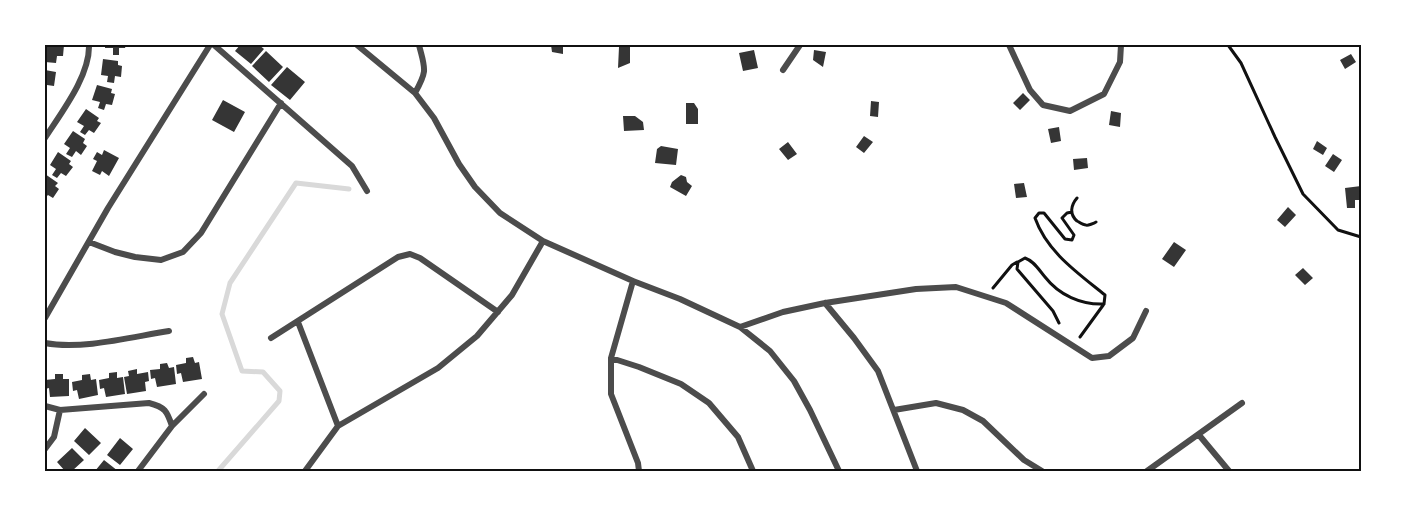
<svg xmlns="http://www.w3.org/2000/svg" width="1406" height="516" font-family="'IBM Plex Serif',serif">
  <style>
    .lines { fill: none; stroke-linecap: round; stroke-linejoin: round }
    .stream { stroke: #d9d9d9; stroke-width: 5 }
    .building { fill: #353535 }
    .path { stroke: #111; stroke-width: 3 }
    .minor { stroke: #4c4c4c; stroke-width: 6 }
    .neatline { fill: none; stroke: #111; stroke-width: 2 }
  </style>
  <rect width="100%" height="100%" fill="#fff"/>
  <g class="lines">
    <path class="stream" d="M 218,471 L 279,401 L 280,391 L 263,372 L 242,371 L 222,314 L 230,283 L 296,183 L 349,189"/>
  </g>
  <path class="building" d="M 46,45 L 64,45 L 63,56 L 57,56 L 56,63 L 45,62 Z
    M 105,45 L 126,45 L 125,48 L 119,48 L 119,55 L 113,55 L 113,48 L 105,48 Z
    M 240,45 L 259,45 L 264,49 L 251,64 L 235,51 Z
    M 551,45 L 563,45 L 563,54 L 552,52 Z
    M 619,47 L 630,47 L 630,63 L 618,68 Z
    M 754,50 L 758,68 L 743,71 L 739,53 Z
    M 814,50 L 826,52 L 823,67 L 813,60 Z
    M 266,51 L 283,67 L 269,82 L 252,66 Z
    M 1351,54 L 1356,62 L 1345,69 L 1340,60 Z
    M 103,59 L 118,61 L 118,65 L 122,66 L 121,77 L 115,76 L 114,83 L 107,82 L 108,76 L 101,75 Z
    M 287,67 L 305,82 L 290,100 L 271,85 Z
    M 45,70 L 56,72 L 54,86 L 47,85 L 46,91 L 45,90 Z
    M 97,85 L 112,89 L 111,93 L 115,94 L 112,105 L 106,104 L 104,110 L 98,108 L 100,102 L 92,100 Z
    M 1023,93 L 1030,100 L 1020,110 L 1013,103 Z
    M 223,100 L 245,112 L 234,132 L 212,120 Z
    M 871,101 L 879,102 L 878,117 L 870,116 Z
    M 686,103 L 694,103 L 698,109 L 698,124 L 686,124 Z
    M 86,109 L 99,118 L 97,121 L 101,123 L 94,133 L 89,130 L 85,135 L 80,132 L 84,126 L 77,122 Z
    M 1111,111 L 1121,113 L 1120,127 L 1109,125 Z
    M 623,116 L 635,116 L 643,122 L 644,130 L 624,131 Z
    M 1059,127 L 1061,141 L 1051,143 L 1048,129 Z
    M 73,131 L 85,139 L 83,143 L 87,146 L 81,155 L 76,151 L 72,157 L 66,154 L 70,148 L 64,144 Z
    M 864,136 L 873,142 L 864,153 L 856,147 Z
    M 1317,141 L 1327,148 L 1323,155 L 1313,149 Z
    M 788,142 L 797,154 L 788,160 L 779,149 Z
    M 661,146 L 678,149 L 676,165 L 655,163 L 657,149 Z
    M 104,150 L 119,158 L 109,176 L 102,171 L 100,175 L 92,171 L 97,161 L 93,159 L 97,152 L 102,155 Z
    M 58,152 L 71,161 L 69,164 L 73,167 L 66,176 L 61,173 L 57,178 L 52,175 L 56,169 L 50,165 Z
    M 1333,154 L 1342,160 L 1334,172 L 1325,166 Z
    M 1087,158 L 1088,168 L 1074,170 L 1073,159 Z
    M 45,174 L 58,183 L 55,186 L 59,189 L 53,198 L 48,195 L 45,198 Z
    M 681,175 L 686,177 L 687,182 L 692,186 L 686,196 L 670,187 L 672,182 Z
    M 1024,183 L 1027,197 L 1016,198 L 1014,184 Z
    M 1361,186 L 1361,200 L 1355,200 L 1355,208 L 1347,208 L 1345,188 Z
    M 1288,207 L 1296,215 L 1285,227 L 1277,220 Z
    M 1174,242 L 1186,250 L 1174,267 L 1162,259 Z
    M 1303,268 L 1313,278 L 1305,285 L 1295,275 Z
    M 193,357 L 195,363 L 199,362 L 202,379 L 183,382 L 181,373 L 177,374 L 176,365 L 186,363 L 186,358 Z
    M 167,363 L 169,368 L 174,367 L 176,384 L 157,387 L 155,378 L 151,379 L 150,370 L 160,369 L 160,364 Z
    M 137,369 L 137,374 L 148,372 L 149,381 L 145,382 L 146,391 L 127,394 L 124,377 L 129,376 L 128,371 Z
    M 117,372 L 117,378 L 123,377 L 125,394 L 106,397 L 104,388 L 100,389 L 99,380 L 109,378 L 109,373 Z
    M 55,374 L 63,374 L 63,379 L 69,379 L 69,396 L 50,397 L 49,388 L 45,389 L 45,380 L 55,379 Z
    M 90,374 L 91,380 L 96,379 L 98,395 L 79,399 L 77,390 L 73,391 L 72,382 L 82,380 L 82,375 Z
    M 85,428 L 101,443 L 89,455 L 74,441 Z
    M 120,438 L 133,449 L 120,465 L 107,455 Z
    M 72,448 L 84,460 L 72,471 L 65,471 L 57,462 Z
    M 104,460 L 118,471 L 95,471 Z"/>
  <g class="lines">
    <path class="path" d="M 1228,45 L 1241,63 L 1275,137 L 1303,194 L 1338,230 L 1361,237
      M 1077,198 C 1071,205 1069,214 1077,221 C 1079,222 1083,225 1086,225 C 1087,226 1095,223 1096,222
      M 993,288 L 1012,265 L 1017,262
      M 1059,323 L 1053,311 L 1017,269 L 1018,262 L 1025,258 C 1034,261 1039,270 1045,277 C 1059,295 1081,305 1104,304 L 1105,295 C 1078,273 1047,252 1035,218 L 1039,213 L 1044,213 L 1065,239 L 1072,240 L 1074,235 L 1062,218 L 1067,213 L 1072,212
      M 1080,337 L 1104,304"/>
    <path class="minor" d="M 214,45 L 352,166 L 367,191
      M 357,45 L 415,93 L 434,118 L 459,164 L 475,187 L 500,213 L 543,241 L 633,281 L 680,299 L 740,327 L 770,351 L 794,381 L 810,410 L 839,471
      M 1009,45 L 1030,90 L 1043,105 L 1070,111 L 1104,94 L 1120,62 L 1121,45
      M 783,70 L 800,45
      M 415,93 C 428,70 425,69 419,45
      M 45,138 C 61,113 90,76 89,45
      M 89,242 L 115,252 L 135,257 L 161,260 L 183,252 L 201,233 L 281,103
      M 633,281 L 611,358 L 611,394 L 638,463 L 639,471
      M 825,303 L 854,338 L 878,371 L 917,471
      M 45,318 L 108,208 L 210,45
      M 298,322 L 338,426
      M 740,327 L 783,312 L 825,303 L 916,289 L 956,287 L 1006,303 L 1092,358 L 1109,356 L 1133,338 L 1146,311
      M 271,338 L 398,257 L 410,254 L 420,258 L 498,312
      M 45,343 C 82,350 131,337 169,331
      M 611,358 L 639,367 L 681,384 L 709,403 L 738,437 L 753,471
      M 45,406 L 60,410 L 149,403 C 165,407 167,411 172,426
      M 894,410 L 936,403 L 963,410 L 983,421 L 1024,460 L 1042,471
      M 1199,435 L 1229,471
      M 45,449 L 54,437 L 60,410
      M 138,471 L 172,426 L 204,394
      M 305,471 L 338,426 L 438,368 L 477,336 L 512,295 L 543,241
      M 1147,471 L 1242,403"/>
  </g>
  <rect width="1406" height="516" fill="none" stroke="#ffffff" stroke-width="93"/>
  <rect x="46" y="46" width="1314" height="424" class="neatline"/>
</svg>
